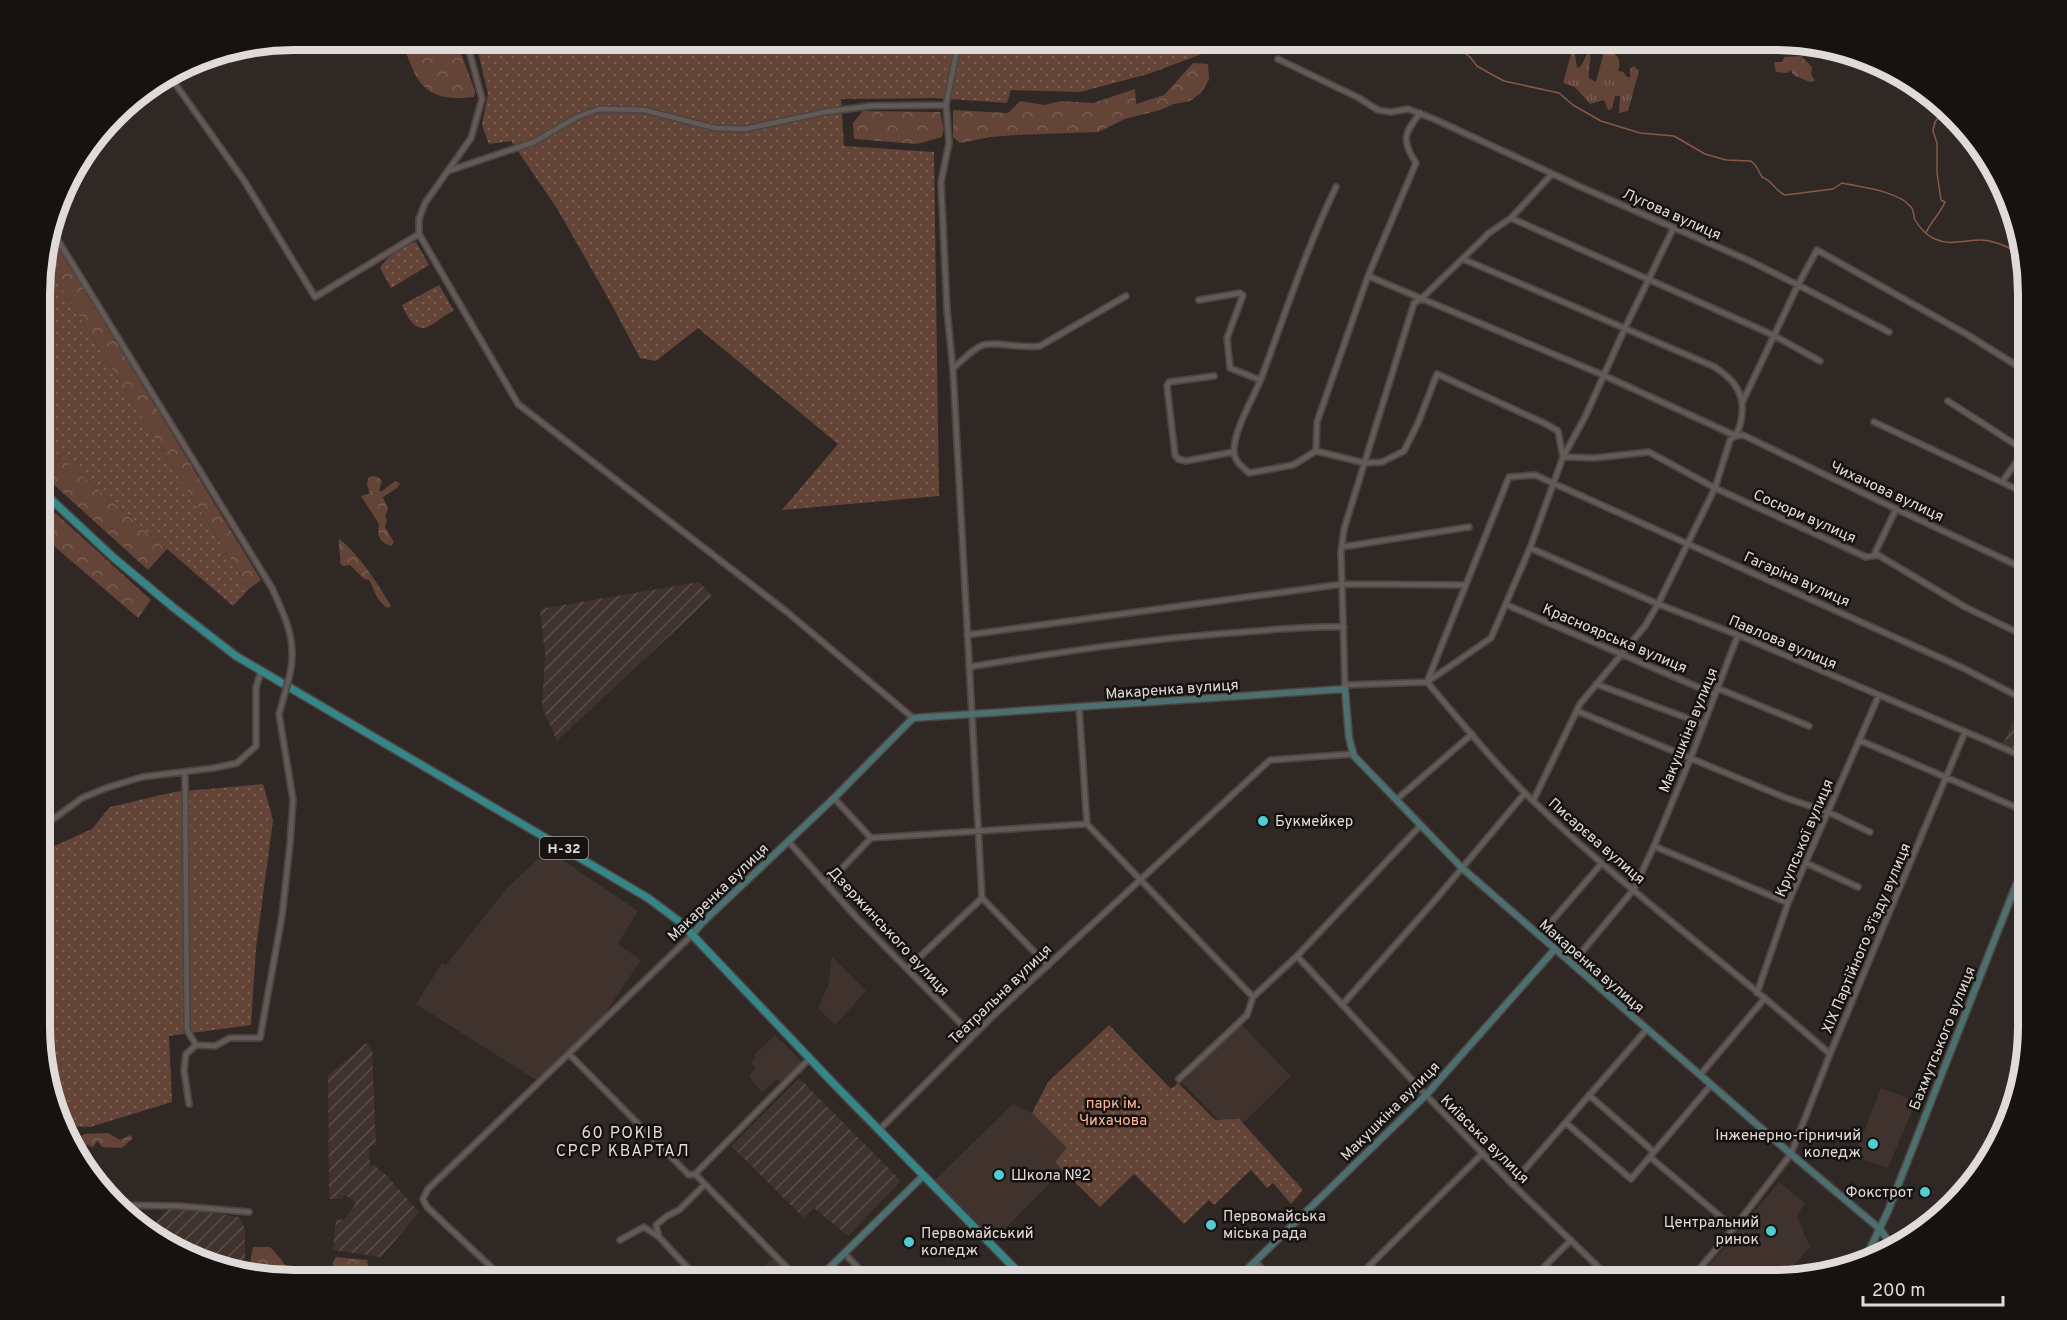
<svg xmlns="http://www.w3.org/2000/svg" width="2067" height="1320" font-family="Overpass,sans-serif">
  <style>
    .built { fill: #40322d }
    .industrial { fill: url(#industrial-furrows) }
    .grass { fill: url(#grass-tufts) }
    .forest { fill: url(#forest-crowns) }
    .park { fill: url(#park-dots) }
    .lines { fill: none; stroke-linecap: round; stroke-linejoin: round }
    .stream { stroke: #875946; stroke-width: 1.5 }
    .street-casing { stroke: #4c4643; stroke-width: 8 }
    .secondary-casing { stroke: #4c4643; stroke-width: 9 }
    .primary-casing { stroke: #4c4643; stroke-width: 10 }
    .street { stroke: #635a57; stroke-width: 4.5 }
    .secondary { stroke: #4c6f6f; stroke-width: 6 }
    .primary { stroke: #368588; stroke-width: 7 }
    .street-bridge-casing { stroke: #4c4643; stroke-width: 8; stroke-linecap: butt }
    .street-bridge { stroke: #635a57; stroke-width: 4.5 }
    .poi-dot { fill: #51ccd3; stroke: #151210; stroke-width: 2 }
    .labels { text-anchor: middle; stroke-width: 5; stroke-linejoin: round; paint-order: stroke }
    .shield { fill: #151210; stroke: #a39f9d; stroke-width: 1.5 }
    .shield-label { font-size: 14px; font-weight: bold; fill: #e0dbd9 }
    .street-label { font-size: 15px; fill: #e0dbd9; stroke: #151210 }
    .poi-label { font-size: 15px; fill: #e0dbd9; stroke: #151210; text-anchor: start }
    .park-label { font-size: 15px; fill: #ffb495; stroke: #151210 }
    .neighbourhood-label { font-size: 16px; letter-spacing: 1.5px; fill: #e0dbd9; stroke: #151210 }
    .rim { fill: none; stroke: #e0dbd9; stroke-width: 8 }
  </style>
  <defs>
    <pattern id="industrial-furrows" width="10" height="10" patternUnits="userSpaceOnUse" patternTransform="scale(1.5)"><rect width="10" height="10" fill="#40322d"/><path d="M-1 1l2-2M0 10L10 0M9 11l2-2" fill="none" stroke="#5b4f4b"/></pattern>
    <pattern id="grass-tufts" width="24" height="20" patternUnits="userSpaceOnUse" patternTransform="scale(1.5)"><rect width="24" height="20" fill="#634437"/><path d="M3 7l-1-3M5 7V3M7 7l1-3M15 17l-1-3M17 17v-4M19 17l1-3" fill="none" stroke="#795e53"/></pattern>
    <pattern id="forest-crowns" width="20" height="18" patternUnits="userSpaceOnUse" patternTransform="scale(1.5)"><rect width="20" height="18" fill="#634437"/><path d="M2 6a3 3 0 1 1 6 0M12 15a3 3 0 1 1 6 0" fill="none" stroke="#795e53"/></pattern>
    <pattern id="park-dots" width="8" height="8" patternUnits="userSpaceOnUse" patternTransform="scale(1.5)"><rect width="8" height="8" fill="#634437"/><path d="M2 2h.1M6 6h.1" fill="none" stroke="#795e53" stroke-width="1.8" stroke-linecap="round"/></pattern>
  </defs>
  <rect width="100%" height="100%" fill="#302825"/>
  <path class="built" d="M 548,850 L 638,911 L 618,944 L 641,960 L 604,1015 L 536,1080 L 416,1004 L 442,963 L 446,965 L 507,888 Z
    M 832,957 L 866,991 L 835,1025 L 818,1008 L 828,985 Z
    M 1241,1024 L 1291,1076 L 1232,1134 L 1182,1083 Z
    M 775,1035 L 800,1060 L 800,1066 L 783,1084 L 778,1080 L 772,1083 L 772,1086 L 770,1085 L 764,1091 L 761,1091 L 750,1078 L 750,1075 L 756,1068 L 751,1062 L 756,1058 L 754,1055 Z
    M 1881,1088 L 1916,1101 L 1888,1168 L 1854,1157 Z
    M 1013,1104 L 1032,1113 L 1068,1148 L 1056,1162 L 1063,1170 L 994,1240 L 935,1180 Z
    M 1779,1182 L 1805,1203 L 1797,1216 L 1810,1247 L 1781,1280 L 1696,1281 Z
    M 773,1258 L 796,1281 L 750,1281 Z"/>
  <path class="industrial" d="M 699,582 L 712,596 L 557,741 L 542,708 L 545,655 L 540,609 Z
    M 2020,703 L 2027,706 L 2027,756 L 2003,745 Z
    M 366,1043 L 372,1050 L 376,1145 L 369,1147 L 370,1167 L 374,1165 L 386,1175 L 419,1212 L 381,1257 L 333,1250 L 336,1220 L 345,1219 L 356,1203 L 345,1195 L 342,1199 L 329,1199 L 328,1076 Z
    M 799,1078 L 901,1181 L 848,1236 L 814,1208 L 804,1218 L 731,1146 Z
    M 178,1208 L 239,1217 L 245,1229 L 245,1273 L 212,1268 L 152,1238 L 147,1232 L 167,1210 Z"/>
  <path class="grass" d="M 1592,39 C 1604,46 1626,54 1618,71 L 1623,72 L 1627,77 L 1630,77 L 1630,69 L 1634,66 L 1639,71 L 1628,111 L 1619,113 L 1620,96 L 1615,96 L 1612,109 L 1608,110 L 1604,100 L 1590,104 L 1575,87 L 1563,83 L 1571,54 L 1575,54 L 1577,68 L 1581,66 L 1589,50 C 1593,60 1587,68 1589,78 L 1596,82 L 1603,55 L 1590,41 Z"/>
  <path class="forest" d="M 397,39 L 456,39 L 475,91 L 474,97 C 449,100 426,98 414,72 C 409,60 405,49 397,39 Z
    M 1801,56 L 1812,67 L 1811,74 L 1815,81 L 1810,82 L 1793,75 L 1791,70 L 1787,73 L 1776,72 L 1774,62 L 1782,62 L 1784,57 Z
    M 1193,63 L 1208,64 L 1209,80 L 1201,93 L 1190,101 L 1174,104 L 1160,110 L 1125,119 L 1098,132 L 1016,135 L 991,137 L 960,143 L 953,137 L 953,110 L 1008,113 L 1020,101 L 1044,105 L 1061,101 L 1093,103 L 1135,89 L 1136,104 L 1164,95 Z
    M 863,111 L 940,112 L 944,129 L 942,137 L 917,144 L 854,139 L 853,123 Z
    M 50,233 L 261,580 L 249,589 L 42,257 Z
    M 41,440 L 167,549 L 148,570 L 41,473 Z
    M 371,476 L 378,477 L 382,481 L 379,491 L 382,491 L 395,481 L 400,483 L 397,488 L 383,497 L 388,509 L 385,516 L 387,520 L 385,527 L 394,542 L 391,546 C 379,542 377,536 379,524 L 361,496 L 370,493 L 367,485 L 368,478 Z
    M 41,500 L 151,600 L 138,618 L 41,535 Z
    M 339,539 C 359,554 378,584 391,606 L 388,608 C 376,602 375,590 369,580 L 364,579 L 350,565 L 343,566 L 340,563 C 341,555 338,548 339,539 Z
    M 69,1133 L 78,1138 L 84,1134 L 108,1133 L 120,1140 L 130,1135 L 133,1138 L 122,1148 L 102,1147 L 97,1141 L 93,1147 L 87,1145 L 84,1149 L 74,1147 Z
    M 253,1247 L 270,1247 L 281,1259 L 296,1281 L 248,1274 Z
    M 336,1257 L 367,1260 L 372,1281 L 332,1281 L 333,1262 Z"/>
  <path class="park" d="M 475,39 L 1196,39 L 1202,54 L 1148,74 L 1080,92 L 1011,90 L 1007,103 L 934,98 L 841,99 L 844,146 L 934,152 L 939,496 L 782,510 L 838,444 L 698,328 L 656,361 L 640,358 L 607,296 L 556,207 L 511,141 L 489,144 L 482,125 L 488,94 Z
    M 416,242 L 429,265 L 391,288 L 380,268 C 386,257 403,246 416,242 Z
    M 42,257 L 249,589 L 233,606 L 41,440 Z
    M 439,285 L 454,311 C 443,315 442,319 433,324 C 416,336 408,318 402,305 Z
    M 263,784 L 273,820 L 256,948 L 251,1025 L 169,1036 L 172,1102 L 90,1127 L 66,1126 L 41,1059 L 41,852 L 92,829 L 110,807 L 174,792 Z
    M 1109,1025 L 1171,1089 L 1178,1083 L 1215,1120 L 1239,1119 L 1303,1190 L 1291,1204 L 1273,1183 L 1267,1188 L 1251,1170 L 1214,1205 L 1209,1200 L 1184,1224 L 1134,1174 L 1100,1207 L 1055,1162 L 1067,1148 L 1032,1113 L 1048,1082 Z"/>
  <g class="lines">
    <path class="stream" d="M 1455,39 L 1460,40 L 1463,52 L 1470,57 L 1477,66 L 1491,74 L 1504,81 L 1559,93 L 1573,105 L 1601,121 L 1640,133 L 1674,136 L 1705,154 L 1726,160 L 1751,161 L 1756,166 L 1762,177 C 1772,180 1775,191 1785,195 L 1833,189 L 1842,183 C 1860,187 1899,191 1911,207 C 1914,210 1913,215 1915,220 C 1919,227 1927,236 1935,239 C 1950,246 1964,240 1980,240 C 1995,240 2007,247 2020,253
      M 1926,233 C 1931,221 1940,214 1945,202 L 1941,200 L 1937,173 L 1937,143 L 1933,131 L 1935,122 L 1941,114 L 1931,99"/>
    <g class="street-casing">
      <path id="street" d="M 466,39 L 482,99 L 471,138 L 425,203 L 419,219 L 419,234 L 518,404 L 787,612 L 913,718
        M 1278,59 L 1359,98 L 1378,110 L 1391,112 L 1408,109 L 1434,119 L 1583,188 L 1750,261 L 1798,285 L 1817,250 L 1968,335 L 2027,372
        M 168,76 L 176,85 L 245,182 L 315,297 L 419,234
        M 448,171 L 534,142 L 577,117 L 599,109 L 644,110 L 715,128 L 745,129 L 825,112 L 870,106 L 946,105
        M 1336,187 C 1306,249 1285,314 1261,379 C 1253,399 1233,431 1234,452 C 1234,461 1243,467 1249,473 L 1293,465 L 1316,451 L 1365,463 L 1382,462 L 1404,451 L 1418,423 L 1437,374 L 1546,424 L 1558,431 L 1563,457 L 1594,458 L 1649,452 L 1715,488 L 1866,557 L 1878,555 L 1965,607 L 2027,637
        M 1511,218 L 1773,335 L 1820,361
        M 51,229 L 272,588 C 286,619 297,640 290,674
        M 1463,259 L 1715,367 C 1729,377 1739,385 1742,403
        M 1368,276 L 1603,375 L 1736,436 L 1743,435 L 1896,509 L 2027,570
        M 1199,300 L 1240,293 L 1243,295 L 1227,338 L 1230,368 L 1260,380
        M 953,368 C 962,361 972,349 983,345 C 995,341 1023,349 1040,346 L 1126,296
        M 1214,376 L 1169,382 L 1167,386 L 1175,455 L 1178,459 L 1186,461 L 1233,452
        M 1948,401 L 2027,452
        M 1874,422 L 2027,494
        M 1316,451 L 1317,422 L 1368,276 L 1416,163 C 1401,140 1404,134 1420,113
        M 2002,482 L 2027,447
        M 1342,547 L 1469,527
        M 1530,548 L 1658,604 L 1738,635 L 2027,758
        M 1874,555 L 1896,509
        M 1507,605 L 1714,694
        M 967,635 L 1343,584 L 1466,585
        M 969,667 C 1060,652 1152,638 1244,632 C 1278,629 1311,626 1344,627
        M 1427,682 L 1509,477 L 1535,475 L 1963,668 L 2027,701
        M 1427,682 L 1491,638 L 1530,548 L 1563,457 L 1585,417 L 1625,328 L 1673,229
        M 1596,684 L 1703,724
        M 1345,685 L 1427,682 C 1461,722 1495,764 1533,801 C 1627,891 1733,968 1830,1054
        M 1345,688 L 1341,552 L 1344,529 L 1414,303 L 1421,299 L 1489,233 L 1511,218 L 1552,174
        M 1717,688 L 1809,726
        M 1079,707 L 1087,824 L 1253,997
        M 1577,711 L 1786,798 L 1828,812 L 1870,832
        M 1859,740 L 2027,812
        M 185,772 L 187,1030 L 196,1045
        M 834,798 L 871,838
        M 1396,800 L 1472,734
        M 1533,801 L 1580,704 L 1645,626 L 1658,604 L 1715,488 L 1730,440 C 1741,433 1743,415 1742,403 L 1798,285 L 1889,332
        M 41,828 L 82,798 L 106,788 L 142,777 L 214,768 L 237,763 L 256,746 L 256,688 L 261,671
        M 788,841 L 856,917 L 973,1036
        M 1654,846 L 1788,903
        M 1806,863 L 1858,887
        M 827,884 L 871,838 L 1087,824
        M 982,898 L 1048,966
        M 1539,936 L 1602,863
        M 1581,953 L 1634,889 L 1654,846 L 1691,757 L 1738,635
        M 1297,956 L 1426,1095 L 1512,1184 L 1613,1281
        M 907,969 L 982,898 L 953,370 L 947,310 L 941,182 L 949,143 L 946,105 L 959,39
        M 1757,993 L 1788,903 L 1879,695
        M 1342,1005 L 1436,899 L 1525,793
        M 569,1054 L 689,1175 L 695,1174 L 809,1059
        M 1700,1075 L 1765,998
        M 1179,1079 L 1247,1015 L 1253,997 L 1297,956 L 1420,826
        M 1589,1095 L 1654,1152
        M 189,1104 L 184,1070 L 186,1054 L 196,1045 L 215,1046 L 230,1038 L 260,1038 L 282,916 L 290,844 L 293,800 L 279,714 L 283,700
        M 1566,1123 L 1631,1179 L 1711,1085
        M 879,1130 L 994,1015 L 1270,760 L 1353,754
        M 1650,1157 L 1734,1228
        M 695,1174 L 800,1281
        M 1512,1184 L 1647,1029
        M 119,1205 L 179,1206 L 249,1212
        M 659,1237 L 656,1225 L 667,1216 L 679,1210 L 705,1184
        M 620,1240 L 644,1227 L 659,1237 L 700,1281
        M 844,1253 L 871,1281
        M 1255,1261 L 1273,1281
        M 506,1281 L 427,1207 L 423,1199 L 428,1189 L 692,935
        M 1354,1281 L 1483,1153
        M 1530,1281 L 1571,1240
        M 1689,1281 L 1734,1228 L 1791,1154 L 1830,1054 L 1965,732"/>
    </g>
    <g class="secondary-casing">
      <path id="secondary" d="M 692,935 L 702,923 L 834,798 L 913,718 L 1345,689 L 1349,738 L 1354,756 L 1462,868 L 1791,1154 L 1880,1229 L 1894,1249
        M 1866,1257 L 1888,1211 L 2027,857
        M 816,1281 L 924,1175
        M 1235,1281 L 1426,1095 L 1555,949"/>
    </g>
    <g class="primary-casing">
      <path id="primary" d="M 41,490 L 114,558 L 174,608 L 236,656 L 648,898 L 680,922 L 833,1083 L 1027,1281"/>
    </g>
    <use href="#street" class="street"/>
    <use href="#secondary" class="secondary"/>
    <use href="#primary" class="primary"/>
    <g class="street-bridge-casing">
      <path id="street-bridge" d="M 283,700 L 290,674"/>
    </g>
    <use href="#street-bridge" class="street-bridge"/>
  </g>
  <g class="poi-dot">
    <circle cx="1263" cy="821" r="6"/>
    <circle cx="1873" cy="1144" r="6"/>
    <circle cx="999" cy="1175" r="6"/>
    <circle cx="1925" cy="1192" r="6"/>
    <circle cx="1211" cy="1225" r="6"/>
    <circle cx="1771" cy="1231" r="6"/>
    <circle cx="909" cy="1242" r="6"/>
  </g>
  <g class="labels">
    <rect class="shield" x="540" y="837" width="48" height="22" rx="4.5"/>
    <g class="shield-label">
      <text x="564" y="853">Н-32</text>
    </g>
    <g class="street-label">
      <text transform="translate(1672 214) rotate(24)" y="5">Лугова вулиця</text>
      <text transform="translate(1887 491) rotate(25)" y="5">Чихачова вулиця</text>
      <text transform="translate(1805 516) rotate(24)" y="5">Сосюри вулиця</text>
      <text transform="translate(1797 579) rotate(24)" y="5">Гагаріна вулиця</text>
      <text transform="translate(1615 638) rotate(23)" y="5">Красноярська вулиця</text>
      <text transform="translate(1783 642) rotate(23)" y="5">Павлова вулиця</text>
      <text transform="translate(1172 689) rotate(-4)" y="5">Макаренка вулиця</text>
      <text transform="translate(1688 730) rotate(-68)" y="5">Макушкіна вулиця</text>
      <text transform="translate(1804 838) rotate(-67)" y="5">Крупської вулиця</text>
      <text transform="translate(1597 841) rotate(41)" y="5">Писарєва вулиця</text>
      <text transform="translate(718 892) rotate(-44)" y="5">Макаренка вулиця</text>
      <text transform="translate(889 931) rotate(47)" y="5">Дзержинського вулиця</text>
      <text transform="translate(1866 938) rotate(-67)" y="5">XIX Партійного З'їзду вулиця</text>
      <text transform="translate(1592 966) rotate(41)" y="5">Макаренка вулиця</text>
      <text transform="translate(1000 994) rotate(-44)" y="5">Театральна вулиця</text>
      <text transform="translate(1942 1038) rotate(-68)" y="5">Бахмутського вулиця</text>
      <text transform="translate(1390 1111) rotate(-45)" y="5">Макушкіна вулиця</text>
      <text transform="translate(1485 1139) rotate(45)" y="5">Київська вулиця</text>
    </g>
    <g class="poi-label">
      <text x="1275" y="826">Букмейкер</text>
      <text x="1861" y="1140" text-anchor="end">Інженерно-гірничий<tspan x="1861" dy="17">коледж</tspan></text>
      <text x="1011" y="1180">Школа №2</text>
      <text x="1913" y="1197" text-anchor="end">Фокстрот</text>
      <text x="1223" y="1221">Первомайська<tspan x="1223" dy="17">міська рада</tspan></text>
      <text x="1759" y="1227" text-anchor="end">Центральний<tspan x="1759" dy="17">ринок</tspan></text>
      <text x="921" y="1238">Первомайський<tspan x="921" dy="17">коледж</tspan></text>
    </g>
    <g class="park-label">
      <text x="1113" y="1108">парк ім.<tspan x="1113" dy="17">Чихачова</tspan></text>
    </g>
    <g class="neighbourhood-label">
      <text x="623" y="1138">60 РОКІВ<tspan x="623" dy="18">СРСР КВАРТАЛ</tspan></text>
    </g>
  </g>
  <path d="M0 0H2067V1320H0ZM294 50H1774A244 244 0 0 1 2018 294V1026A244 244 0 0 1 1774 1270H294A244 244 0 0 1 50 1026V294A244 244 0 0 1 294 50Z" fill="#151210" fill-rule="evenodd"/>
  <path class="rim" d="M294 50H1774A244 244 0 0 1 2018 294V1026A244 244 0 0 1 1774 1270H294A244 244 0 0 1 50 1026V294A244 244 0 0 1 294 50Z"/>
  <path d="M1863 1296v9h140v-9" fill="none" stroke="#e0dbd9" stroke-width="3"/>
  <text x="1872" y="1296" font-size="18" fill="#e0dbd9" stroke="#151210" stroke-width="4.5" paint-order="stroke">200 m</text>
</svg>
